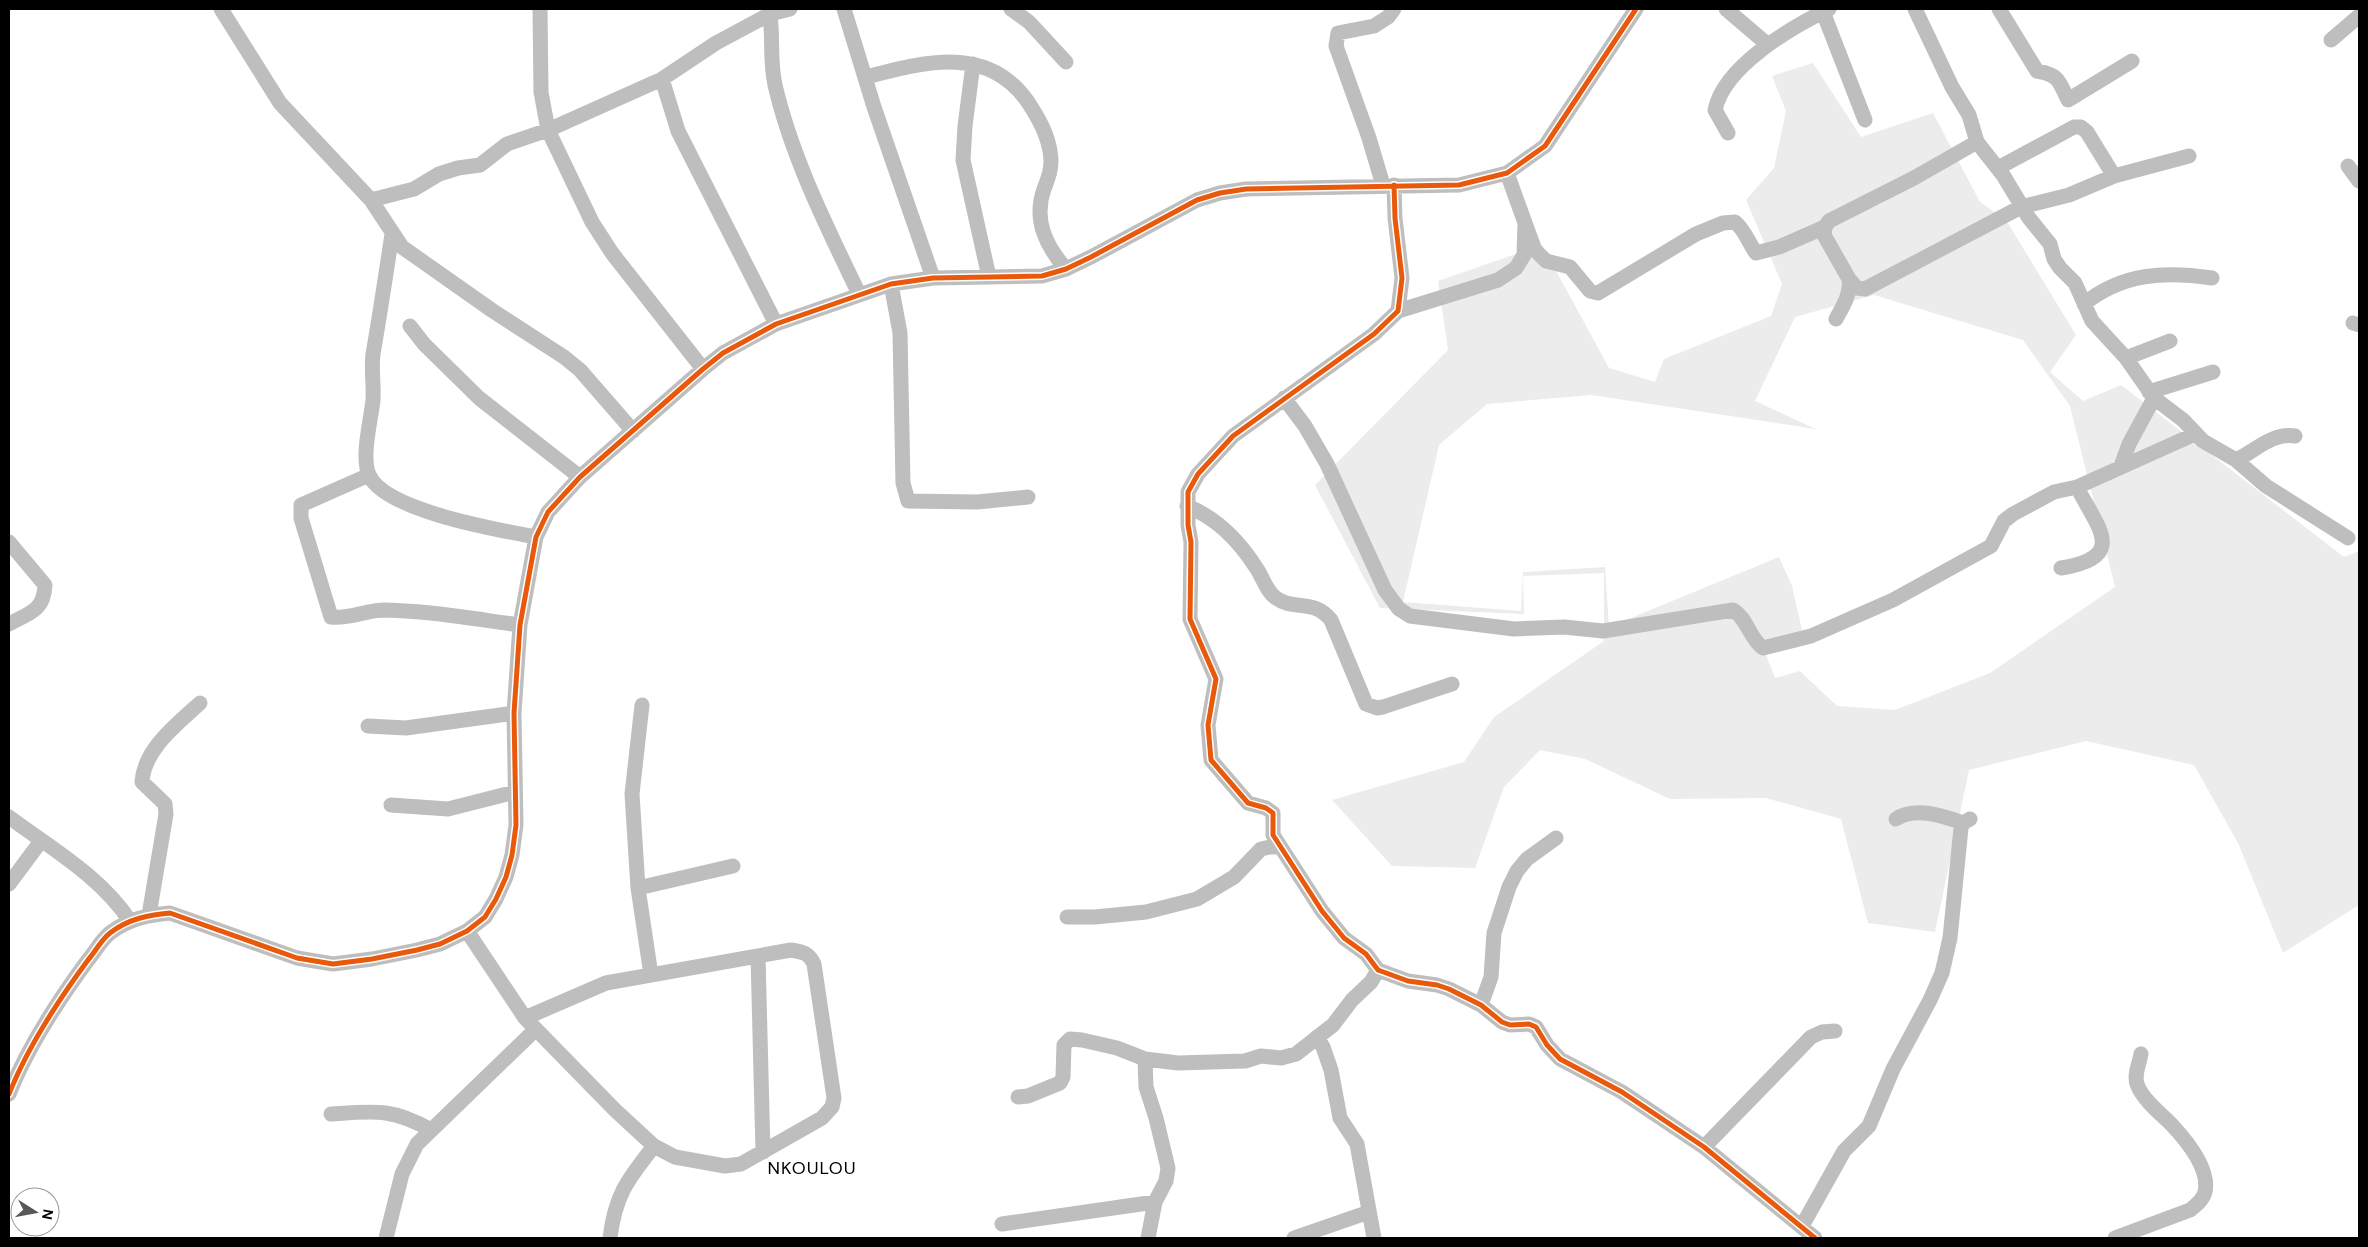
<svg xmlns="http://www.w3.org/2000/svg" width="2368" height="1247" font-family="'DM Sans',sans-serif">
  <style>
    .green { fill: #ececec; fill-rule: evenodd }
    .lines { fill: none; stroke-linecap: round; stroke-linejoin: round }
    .minor { stroke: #bebebe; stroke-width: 15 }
    .cycleway-casing { stroke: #fff; stroke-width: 8 }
    .cycleway { stroke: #e8590c; stroke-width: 5 }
    .labels { text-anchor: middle; stroke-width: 4.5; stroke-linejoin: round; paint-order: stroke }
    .quarter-label { font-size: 18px; letter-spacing: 1px; fill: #000; stroke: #fff }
  </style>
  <rect width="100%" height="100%" fill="#fff"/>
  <path class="green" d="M 1813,63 L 1861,137 L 1933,113 L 1980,202 L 2006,220 L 2076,335 L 2050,372 L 2083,401 L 2121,385 L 2344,557 L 2359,551 L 2359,905 L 2283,953 L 2238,843 L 2194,765 L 2086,741 L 1969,770 L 1935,932 L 1868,923 L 1841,819 L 1766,798 L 1670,799 L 1585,759 L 1540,750 L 1504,787 L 1475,868 L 1392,866 L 1332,800 L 1464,762 L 1494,717 L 1604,641 L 1604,573 L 1523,576 L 1524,614 L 1380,608 L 1315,485 L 1448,350 L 1438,281 L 1542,245 L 1609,368 L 1655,382 L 1664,359 L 1771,316 L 1782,284 L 1746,200 L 1774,168 L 1786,111 L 1772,76 ZM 1874,295 L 2023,340 L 2070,406 L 2115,587 L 1990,673 L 1895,710 L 1837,706 L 1800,671 L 1775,678 L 1766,655 L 1802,630 L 1792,586 L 1779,557 L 1609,627 L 1605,567 L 1523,572 L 1521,611 L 1403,602 L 1439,445 L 1487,404 L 1591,395 L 1816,429 L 1755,401 L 1795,317 Z"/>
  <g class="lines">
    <path class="minor" d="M 221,9 L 280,103 L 371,200 L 402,247 L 493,311 L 564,357 L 580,370 L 633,431
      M 540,9 L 541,92 L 548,130 L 592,222 L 612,253 L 703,369
      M 769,9 C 774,33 769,58 775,85 C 792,158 827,227 859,294
      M 844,9 L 874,107 L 933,278
      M 1011,9 L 1029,22 L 1066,62
      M 1726,9 L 1767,44
      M 1915,9 L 1952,87 L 1969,115 L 1977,142 L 2003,175 L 2029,218 L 2050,244 L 2054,259 L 2060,268 L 2075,283 L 2092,321 L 2126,358 L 2154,398 L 2183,420 L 2203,441 L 2236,460 C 2255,451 2273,432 2295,436
      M 1999,9 L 2037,71 C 2060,75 2059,82 2068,100 L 2132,61
      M 1823,12 L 1865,120
      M 2331,40 L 2359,16
      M 973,64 L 965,126 L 963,160 L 989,277
      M 866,77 C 928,61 994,43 1033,110 C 1043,126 1050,141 1051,160 C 1051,172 1048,178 1044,189 C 1033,220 1046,246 1066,269
      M 662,79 L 678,131 L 776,324
      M 1728,133 L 1715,110 C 1724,66 1792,27 1829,9
      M 2348,166 L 2359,181
      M 1998,168 L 2074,127 L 2081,127 L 2087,132 L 2114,176
      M 1383,185 L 1369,138 L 1336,46 L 1338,33 L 1374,26 L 1388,17 L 1394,9
      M 1394,185 L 1395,218 L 1402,278 L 1398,311 L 1374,334 L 1233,436 L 1198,474 L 1188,492 L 1188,525 L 1191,542 L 1190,619 L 1216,679 L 1208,725 L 1211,760 L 1248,803 L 1266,808 L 1273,813 L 1273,835 L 1322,911 L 1344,938 L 1366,954 L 1378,970 L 1408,981 L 1437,985 L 1449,989 L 1481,1005 L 1502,1022 L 1510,1025 L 1529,1024 L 1536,1027 L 1547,1045 L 1560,1059 L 1622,1092 L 1704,1147 L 1815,1238
      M 371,200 L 414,189 L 439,174 L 458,168 L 480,165 L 507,144 L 548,130 L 662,79 L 716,43 L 770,14 L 790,9
      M 1525,223 L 1535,250 L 1546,261 L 1570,267 L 1590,291 L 1598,293 L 1696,234 L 1723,223 L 1735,222 C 1745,230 1748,242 1756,253 L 1779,247 L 1825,227
      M 392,234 C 386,274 380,314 373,354 C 371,369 374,385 373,400 C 371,420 361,456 369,475 C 385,511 499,530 536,537
      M 1849,279 L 1857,288 L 1865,289 L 2021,207 L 2069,195 L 2114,176 L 2189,156
      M 891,284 L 900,333 L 903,483 L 908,501 L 977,502 L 1028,497
      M 2084,304 C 2122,273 2165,271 2212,278
      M 1398,311 L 1498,280 L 1516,268 L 1524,255 L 1525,223 L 1507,173
      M 1836,319 C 1843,306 1851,294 1849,279 L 1824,235 L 1825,227 L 1829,221 L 1914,178 L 1977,142
      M 2353,323 L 2359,325
      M 410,326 L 424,344 L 479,398 L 580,477
      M 2126,358 L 2170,341
      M 2149,392 L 2213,372
      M 1284,398 L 1305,426 L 1327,464 L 1385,590 L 1399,609 L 1410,616 L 1514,629 L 1564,627 L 1603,631 L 1733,610 C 1748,619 1749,638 1763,648 L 1811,636 L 1893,600 L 1991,546 L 2004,521 L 2013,514 L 2054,492 L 2077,487 L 2195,434
      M 2236,460 L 2266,486 L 2348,538
      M 2121,466 L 2129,444 L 2154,398
      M 369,475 L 301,505 L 301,518 L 331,617 C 350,619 366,610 385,610 C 430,611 475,619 520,625
      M 1187,506 C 1217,518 1240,542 1257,569 C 1263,578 1267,592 1276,598 C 1294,611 1313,598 1331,620 L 1366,704 L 1377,708 L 1383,707 L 1452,684
      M 9,542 L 45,585 C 44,611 29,613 9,624
      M 2061,568 C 2129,557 2097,527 2077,487
      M 642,705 L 632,794 L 638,888 L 651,975
      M 368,726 L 406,728 L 514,713
      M 391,805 L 448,809 L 515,792
      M 9,817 C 52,849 100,876 130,921
      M 1896,819 C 1914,806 1944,816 1963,823
      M 9,884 L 41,841
      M 638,888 L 733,866
      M 149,915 L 166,814 L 165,804 L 142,782 C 144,749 177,724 200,703
      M 1067,917 L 1095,917 L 1146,912 L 1197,899 L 1234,877 L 1261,849 L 1270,847 L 1280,847
      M 467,931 L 525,1018 L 615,1110 L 654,1146 L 675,1157 L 725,1166 L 741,1164 L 822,1118 L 832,1107 L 834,1098 L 814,964 C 809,953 803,952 791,950 L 606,983 L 525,1018
      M 758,956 L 763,1152
      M 1481,1005 L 1491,977 L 1494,933 L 1509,887 L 1517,871 L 1527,859 L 1556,838
      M 1317,1037 L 1323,1047 L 1331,1070 L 1340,1118 L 1357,1144 L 1374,1238
      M 1145,1059 L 1146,1087 L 1156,1118 L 1168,1168 L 1166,1181 L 1155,1202 L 1148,1238
      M 9,1094 C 28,1046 57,1002 88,960 C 95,952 101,940 110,933 C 128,919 148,915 170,913 L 297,958 L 333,964 L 372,959 L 417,950 L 440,944 L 467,931 L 485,917 L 496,899 L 506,877 L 512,855 L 516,825 L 514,713 L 520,625 L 536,537 L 548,512 L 580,477 L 703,369 L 723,353 L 776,324 L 891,284 L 933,278 L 1042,276 L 1066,269 L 1091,257 L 1197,200 L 1220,193 L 1246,189 L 1459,185 L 1507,173 L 1545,146 L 1636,9
      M 1018,1097 L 1028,1096 L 1060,1083 L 1063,1077 L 1064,1045 L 1070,1039 L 1082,1040 L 1117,1048 L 1145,1059 L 1178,1063 L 1245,1061 L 1261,1056 L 1281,1058 L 1296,1054 L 1333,1025 L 1352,1000 L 1371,982 L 1378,970
      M 331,1114 C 375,1111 392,1108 431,1130
      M 1704,1147 L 1811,1037 L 1822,1032 L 1835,1031
      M 1002,1224 L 1155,1202
      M 1802,1226 L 1844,1151 L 1869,1126 L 1893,1069 L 1930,1000 L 1942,973 L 1950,938 L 1961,828 L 1963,823 L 1970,819
      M 386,1238 L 402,1174 L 417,1144 L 536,1029
      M 610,1238 C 615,1195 628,1179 654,1146
      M 1294,1238 L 1369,1212
      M 2115,1238 L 2190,1210 C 2196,1205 2203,1200 2205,1192 C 2210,1169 2186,1140 2172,1125 C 2161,1114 2142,1099 2137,1084 C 2134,1074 2139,1065 2141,1054"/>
    <g class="cycleway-casing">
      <path id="cycleway" d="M 1394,185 L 1395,218 L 1402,278 L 1398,311 L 1374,334 L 1233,436 L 1198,474 L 1188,492 L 1188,525 L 1191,542 L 1190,619 L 1216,679 L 1208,725 L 1211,760 L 1248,803 L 1266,808 L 1273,813 L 1273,835 L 1322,911 L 1344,938 L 1366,954 L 1378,970 L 1408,981 L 1437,985 L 1449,989 L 1481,1005 L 1502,1022 L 1510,1025 L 1529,1024 L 1536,1027 L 1547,1045 L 1560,1059 L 1622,1092 L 1704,1147 L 1815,1238
        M 9,1094 C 28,1046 57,1002 88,960 C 95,952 101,940 110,933 C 128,919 148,915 170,913 L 297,958 L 333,964 L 372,959 L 417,950 L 440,944 L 467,931 L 485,917 L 496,899 L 506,877 L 512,855 L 516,825 L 514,713 L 520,625 L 536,537 L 548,512 L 580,477 L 703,369 L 723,353 L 776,324 L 891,284 L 933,278 L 1042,276 L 1066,269 L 1091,257 L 1197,200 L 1220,193 L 1246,189 L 1459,185 L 1507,173 L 1545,146 L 1636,9"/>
    </g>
    <use href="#cycleway" class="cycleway"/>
  </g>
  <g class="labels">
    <g class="quarter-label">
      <text x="812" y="1174">NKOULOU</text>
    </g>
  </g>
  <rect width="2368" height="1247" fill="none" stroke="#000000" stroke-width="20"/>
  <g transform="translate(35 1212) rotate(101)"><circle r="24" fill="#ffffff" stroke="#999999"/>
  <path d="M0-4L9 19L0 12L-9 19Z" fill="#595959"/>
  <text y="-8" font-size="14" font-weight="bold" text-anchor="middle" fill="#000000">N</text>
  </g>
</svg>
